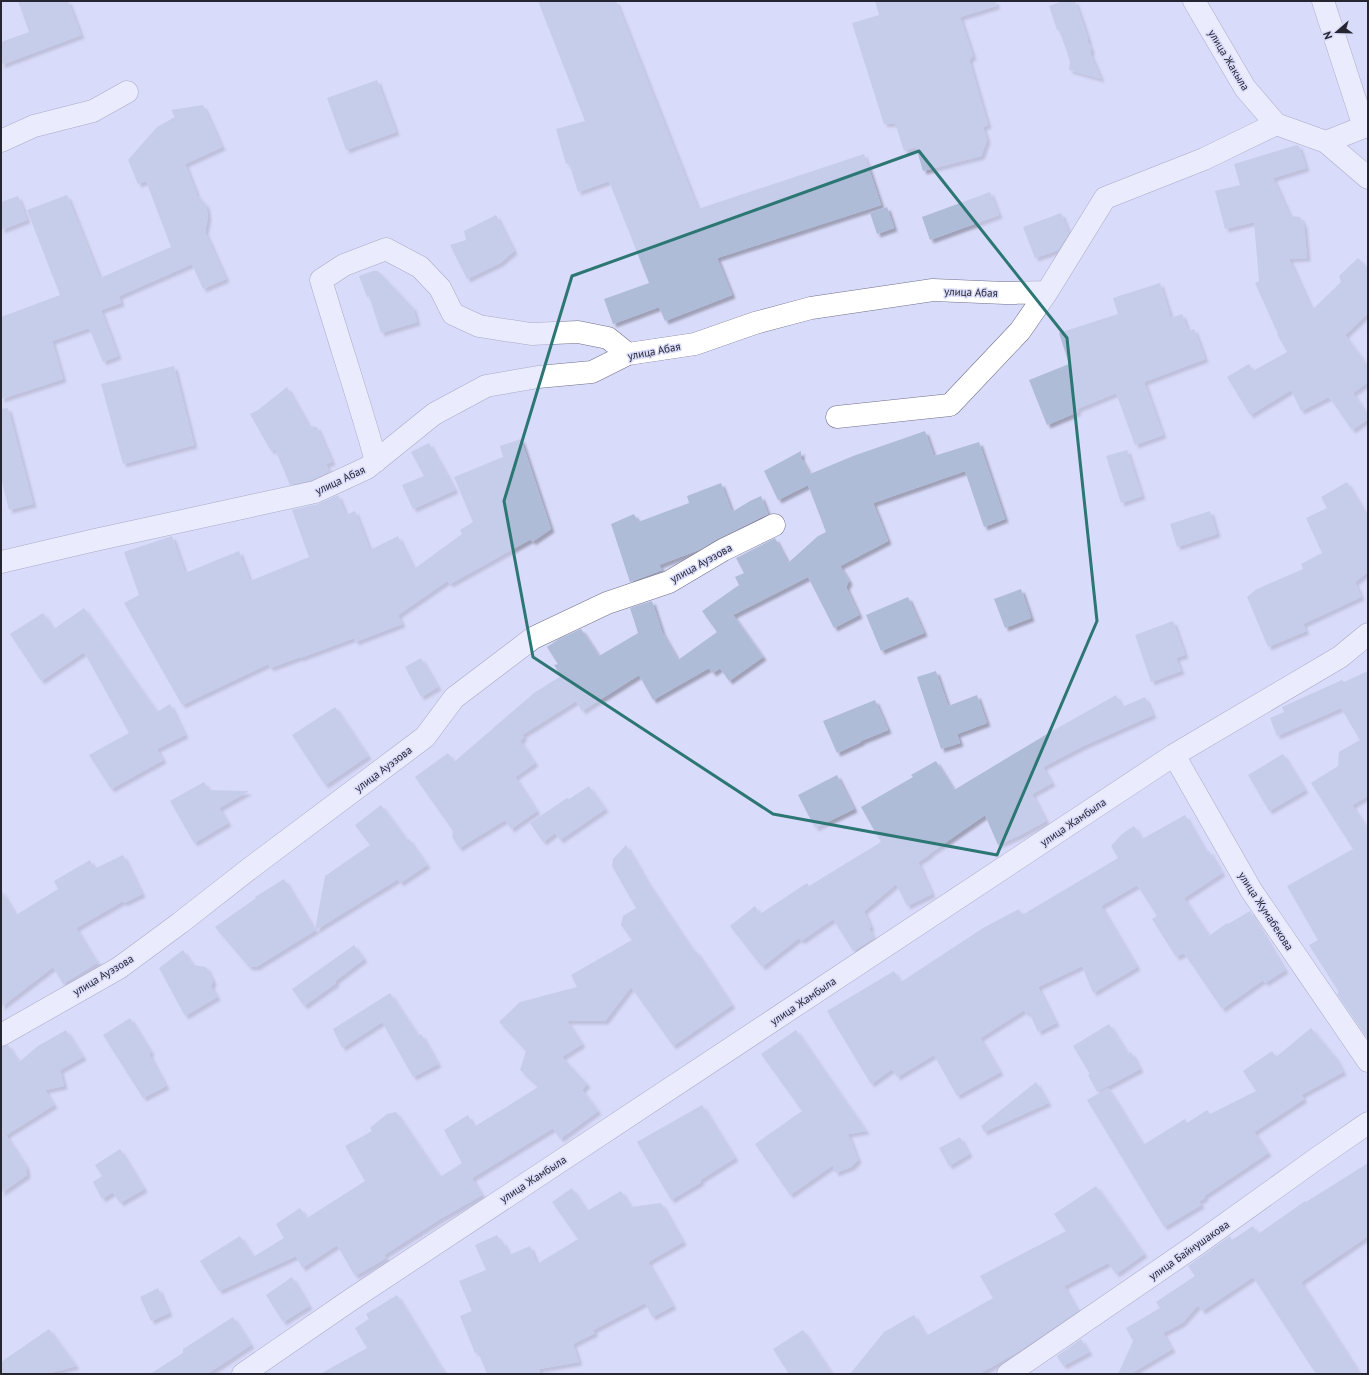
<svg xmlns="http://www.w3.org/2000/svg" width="1369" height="1375" font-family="'PT Sans',sans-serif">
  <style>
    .building { fill: #aebcd7; filter: url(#shadow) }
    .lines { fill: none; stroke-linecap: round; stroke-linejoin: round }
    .minor-casing { stroke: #6f708b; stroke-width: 23 }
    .minor { stroke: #fff; stroke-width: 22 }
    .marked { fill: none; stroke: #2c7673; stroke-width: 3; stroke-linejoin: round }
    .labels { text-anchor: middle; stroke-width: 3; stroke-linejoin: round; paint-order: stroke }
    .street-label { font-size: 11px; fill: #252631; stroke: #d9dbfa }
  </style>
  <defs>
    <filter id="shadow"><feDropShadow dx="3.5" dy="3.5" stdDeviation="1" flood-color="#0004"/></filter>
  </defs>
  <rect width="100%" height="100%" fill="#d9dbfa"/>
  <path class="building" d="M 18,1 L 68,1 L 81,35 L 1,65 L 1,42 L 29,32 Z
    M 538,1 L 616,1 L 698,209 L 864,154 L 881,205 L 717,258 L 732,295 L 665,321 L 659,307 L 613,324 L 604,299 L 649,283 L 609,181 L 578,192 L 569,163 L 566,164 L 556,129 L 585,121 Z
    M 875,1 L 996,1 L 996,6 L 960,17 L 973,56 L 969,60 L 988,125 L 983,127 L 987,140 L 981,156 L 923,171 L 916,147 L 904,151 L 895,123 L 884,124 L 852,23 L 879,15 Z
    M 1063,1 L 1075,1 L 1088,39 L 1088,42 L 1091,49 L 1090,53 L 1101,79 L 1069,70 L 1070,62 L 1067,52 L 1059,30 L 1057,30 L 1049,6 Z
    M 377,80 L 396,132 L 346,150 L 327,98 Z
    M 203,105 L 222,147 L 185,164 L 197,195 L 206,205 L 208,216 L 205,232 L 226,279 L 203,289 L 192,264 L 119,296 L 121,303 L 101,310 L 118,356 L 103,362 L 89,328 L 52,341 L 63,379 L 1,399 L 1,317 L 60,295 L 27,210 L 67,195 L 100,278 L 171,247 L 146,181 L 138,184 L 128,160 L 157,127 L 175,117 L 171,110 Z
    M 1297,145 L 1299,146 L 1306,168 L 1273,178 L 1290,216 L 1300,217 L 1304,225 L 1307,258 L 1289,259 L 1312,310 L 1341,282 L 1339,276 L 1358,258 L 1368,268 L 1368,313 L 1345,335 L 1368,367 L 1368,382 L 1353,393 L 1368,416 L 1368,419 L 1352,430 L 1329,397 L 1301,411 L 1291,390 L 1250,415 L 1227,377 L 1249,364 L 1253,371 L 1287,352 L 1277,334 L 1278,334 L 1255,283 L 1259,281 L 1254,222 L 1225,229 L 1215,191 L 1240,185 L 1234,164 Z
    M 990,192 L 999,215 L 930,240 L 922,217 Z
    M 18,196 L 27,220 L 1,230 L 1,202 Z
    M 887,207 L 894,228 L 877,234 L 870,213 Z
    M 1061,213 L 1069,233 L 1058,250 L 1035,258 L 1023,227 Z
    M 496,215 L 514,251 L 500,263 L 467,279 L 450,245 L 466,240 L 464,231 Z
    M 373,271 L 378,271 L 413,308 L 417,322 L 381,333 L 369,296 L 367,297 L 359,276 Z
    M 1160,283 L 1171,318 L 1182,314 L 1188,331 L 1194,329 L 1205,359 L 1144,382 L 1163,435 L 1135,445 L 1116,393 L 1077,409 L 1078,412 L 1047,425 L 1029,380 L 1069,364 L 1059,333 L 1118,314 L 1113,298 Z
    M 174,366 L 194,445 L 123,464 L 101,384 Z
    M 287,387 L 309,426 L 317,427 L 332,462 L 326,464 L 329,472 L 311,480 L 290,485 L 275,449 L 271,451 L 250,414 L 258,410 Z
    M 8,408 L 33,504 L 9,510 L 1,478 L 1,409 Z
    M 925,431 L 934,456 L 979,442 L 1005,519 L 984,527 L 965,471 L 873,503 L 888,541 L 840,566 L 849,581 L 846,587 L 859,615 L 834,628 L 808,577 L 733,615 L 763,657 L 729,681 L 720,668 L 713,673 L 709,668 L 653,700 L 639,675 L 582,711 L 576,701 L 522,735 L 524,737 L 520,741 L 535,763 L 515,777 L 537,811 L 511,829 L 505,820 L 459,848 L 452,837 L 453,831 L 415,777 L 448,753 L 454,762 L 534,693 L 561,676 L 554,665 L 558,664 L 547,647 L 559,639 L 581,629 L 599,656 L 638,633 L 630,608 L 652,601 L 662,632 L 678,660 L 717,632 L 702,611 L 739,585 L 735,577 L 744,573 L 736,558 L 775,538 L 788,563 L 818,536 L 826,532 L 808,485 L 778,500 L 764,471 L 801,451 L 801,458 L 810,474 L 853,456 Z
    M 521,439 L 551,529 L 532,542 L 531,539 L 450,584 L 447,581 L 398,615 L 402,624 L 355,642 L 354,638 L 300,658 L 300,657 L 270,668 L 268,664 L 182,705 L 124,603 L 139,595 L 124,552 L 172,536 L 185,573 L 239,551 L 250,581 L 309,557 L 292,510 L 318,504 L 338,495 L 346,515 L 355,511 L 370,550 L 398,536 L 414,569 L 462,534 L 460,530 L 473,522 L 454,477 L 503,457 L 500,446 Z
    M 429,443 L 455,490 L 413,509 L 402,485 L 424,476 L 411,452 Z
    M 1127,450 L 1142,496 L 1121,503 L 1106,456 Z
    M 1347,482 L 1368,518 L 1368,572 L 1355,582 L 1361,597 L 1303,624 L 1306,631 L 1268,647 L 1247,597 L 1257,589 L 1303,569 L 1301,564 L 1322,553 L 1306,518 L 1327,508 L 1321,497 Z
    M 721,483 L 732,512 L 750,501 L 761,496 L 768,514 L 717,539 L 701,549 L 659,565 L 662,570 L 630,582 L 611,524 L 634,514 L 638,522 L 689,503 L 687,496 Z
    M 1210,511 L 1217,534 L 1177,547 L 1170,524 Z
    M 1021,589 L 1031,618 L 1005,628 L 994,599 Z
    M 908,597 L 924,633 L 881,651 L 866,615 Z
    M 84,608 L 157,712 L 170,704 L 185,735 L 157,749 L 163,760 L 111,789 L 89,755 L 129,733 L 84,652 L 41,681 L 10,634 L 43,613 L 54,629 Z
    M 1173,621 L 1185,655 L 1176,658 L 1181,671 L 1151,682 L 1135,635 Z
    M 421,658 L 438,687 L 421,697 L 405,667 Z
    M 936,671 L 948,706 L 977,695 L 987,723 L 957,734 L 960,743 L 941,749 L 917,677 Z
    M 1368,671 L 1368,796 L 1352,805 L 1368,830 L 1368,1039 L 1337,994 L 1339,992 L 1309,945 L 1318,940 L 1287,886 L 1353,849 L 1311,783 L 1338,766 L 1339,752 L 1360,740 L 1341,708 L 1277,736 L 1270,718 L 1284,712 L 1282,707 L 1342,680 L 1344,682 Z
    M 1116,695 L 1122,707 L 1145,697 L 1153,715 L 1083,746 L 1043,767 L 1052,783 L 1032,794 L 1046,821 L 1018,836 L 998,845 L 985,815 L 929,854 L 929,855 L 918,862 L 932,894 L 907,906 L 896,884 L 864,911 L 871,927 L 869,929 L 874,938 L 853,951 L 833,919 L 801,941 L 799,938 L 762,967 L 730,926 L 755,906 L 760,914 L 807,883 L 809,886 L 881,842 L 861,807 L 913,777 L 911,775 L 936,761 L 954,790 L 1047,734 Z
    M 875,700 L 888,730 L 861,741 L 861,742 L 837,753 L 823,721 Z
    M 335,707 L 368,756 L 325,785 L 292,735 Z
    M 1283,754 L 1305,790 L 1269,811 L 1248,775 Z
    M 837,775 L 854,809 L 815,828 L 798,795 Z
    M 204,782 L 209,790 L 249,791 L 219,808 L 228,823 L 194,843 L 170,801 Z
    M 589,786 L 605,809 L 560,840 L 555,833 L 543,842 L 530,823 L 567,798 L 569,799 Z
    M 381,805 L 407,840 L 409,839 L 427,865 L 400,883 L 398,879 L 256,967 L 249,967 L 215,927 L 256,898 L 255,897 L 284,879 L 315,930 L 325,876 L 370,845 L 355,825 Z
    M 1185,815 L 1206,852 L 1209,851 L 1222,873 L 1184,898 L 1209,936 L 1227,923 L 1228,924 L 1250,911 L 1285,970 L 1265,983 L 1263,980 L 1222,1009 L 1184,953 L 1176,957 L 1152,919 L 1157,916 L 1137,885 L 1101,906 L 1137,967 L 1093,993 L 1082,966 L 1038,987 L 1056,1023 L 1038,1032 L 1029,1012 L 1026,1014 L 1024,1010 L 980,1038 L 1000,1072 L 957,1096 L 934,1055 L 897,1077 L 892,1069 L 871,1084 L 827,1011 L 894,971 L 901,982 L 983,928 L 1019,909 L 1022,915 L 1118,858 L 1111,846 L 1122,834 L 1134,826 L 1142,839 Z
    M 626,845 L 648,883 L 694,952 L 696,951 L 732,1005 L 673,1046 L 631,987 L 605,1021 L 567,1021 L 582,1044 L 562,1057 L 587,1084 L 582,1090 L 598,1111 L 560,1139 L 553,1128 L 472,1178 L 482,1195 L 440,1219 L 384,1255 L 386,1258 L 355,1276 L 337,1245 L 302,1268 L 296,1256 L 219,1291 L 200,1261 L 240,1236 L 253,1257 L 284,1238 L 276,1224 L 300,1208 L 307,1218 L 365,1181 L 345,1146 L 372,1131 L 370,1128 L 387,1114 L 396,1112 L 440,1177 L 462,1163 L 444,1130 L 468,1115 L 474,1127 L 538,1087 L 520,1070 L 526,1051 L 499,1022 L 520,1002 L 577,987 L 571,975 L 632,940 L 621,925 L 623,916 L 636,908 L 612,866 L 613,859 Z
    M 123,855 L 142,894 L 124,903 L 123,901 L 76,928 L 95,960 L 100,961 L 63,984 L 53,967 L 1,1007 L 1,890 L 16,915 L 58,889 L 54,881 L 90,860 L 94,869 Z
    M 354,945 L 364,959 L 335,981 L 336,983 L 304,1006 L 292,989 Z
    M 183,950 L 193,965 L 206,967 L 213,981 L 211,986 L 217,997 L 185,1016 L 159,968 Z
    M 390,993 L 418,1036 L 421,1034 L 438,1064 L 413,1077 L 382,1022 L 342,1048 L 333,1029 Z
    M 130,1018 L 151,1052 L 149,1054 L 166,1086 L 143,1098 L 103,1035 Z
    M 1109,1024 L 1128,1054 L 1131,1052 L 1140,1069 L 1097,1092 L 1088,1075 L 1090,1074 L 1073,1046 Z
    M 1311,1028 L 1335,1057 L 1343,1072 L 1301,1095 L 1304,1099 L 1254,1132 L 1268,1153 L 1204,1196 L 1205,1198 L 1199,1201 L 1201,1205 L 1164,1227 L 1087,1100 L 1108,1088 L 1143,1145 L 1185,1119 L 1187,1123 L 1207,1110 L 1210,1114 L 1256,1091 L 1243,1071 L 1272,1051 L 1276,1057 Z
    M 66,1030 L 83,1057 L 60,1070 L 64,1086 L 45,1090 L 54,1105 L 6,1135 L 26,1166 L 27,1175 L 1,1193 L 1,1047 L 8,1045 L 19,1062 L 38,1046 Z
    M 796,1030 L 866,1131 L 848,1134 L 858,1160 L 851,1167 L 835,1173 L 833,1165 L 790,1195 L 755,1144 L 802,1111 L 761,1054 Z
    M 1036,1082 L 1048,1103 L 984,1132 L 981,1126 Z
    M 702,1105 L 735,1158 L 700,1180 L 701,1182 L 671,1200 L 637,1142 Z
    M 960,1137 L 969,1154 L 949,1166 L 939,1148 Z
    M 120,1149 L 144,1189 L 120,1203 L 113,1192 L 102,1199 L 93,1182 L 102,1176 L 95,1165 Z
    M 1368,1163 L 1368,1236 L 1301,1282 L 1360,1374 L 1316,1374 L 1253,1277 L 1202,1311 L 1198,1305 L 1182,1323 L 1163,1333 L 1172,1349 L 1130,1374 L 1118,1374 L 1133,1341 L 1126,1328 L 1160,1308 L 1156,1302 L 1195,1276 L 1188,1266 L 1230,1236 L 1232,1240 L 1253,1226 L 1258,1234 L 1305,1201 L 1306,1202 Z
    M 1096,1186 L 1144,1254 L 1116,1274 L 1108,1263 L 1064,1286 L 1078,1311 L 1019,1351 L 979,1374 L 850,1374 L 884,1332 L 914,1315 L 926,1336 L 993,1298 L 980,1276 L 1066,1231 L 1054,1214 Z
    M 572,1188 L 587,1211 L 621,1191 L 631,1207 L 661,1203 L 683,1242 L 648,1262 L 673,1306 L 652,1317 L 645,1303 L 593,1330 L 595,1333 L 573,1344 L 579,1362 L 539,1369 L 540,1374 L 487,1374 L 478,1352 L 475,1353 L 460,1316 L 472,1311 L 459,1281 L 486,1270 L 475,1245 L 497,1235 L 500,1241 L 503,1242 L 509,1255 L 530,1246 L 537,1264 L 578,1239 L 552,1202 Z
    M 292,1277 L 309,1306 L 283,1322 L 266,1295 Z
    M 158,1288 L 169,1313 L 151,1321 L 140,1297 Z
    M 397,1295 L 445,1374 L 320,1374 L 367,1348 L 355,1328 L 369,1319 L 366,1314 Z
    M 233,1317 L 251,1345 L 207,1374 L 150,1374 L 183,1353 L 183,1349 Z
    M 49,1329 L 76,1366 L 46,1374 L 1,1374 L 1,1362 Z
    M 803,1330 L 832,1374 L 789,1374 L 773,1349 Z
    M 1081,1339 L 1089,1352 L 1063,1366 L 1057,1356 Z"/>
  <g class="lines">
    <g class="minor-casing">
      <path id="minor" d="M 1194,1 L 1245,88 L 1276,124 L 1326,142 L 1368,178
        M 1323,1 L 1364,127
        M 1,141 L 34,126 L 93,111 L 127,92
        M 1326,142 L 1364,127 L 1368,122
        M 837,417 L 950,405 L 1020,331 L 1047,292
        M 376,461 C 359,400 339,341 321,280 L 344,265 L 386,249 L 420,267 L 440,288 L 453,314 L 479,326 L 531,334 L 578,332 L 608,338 L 628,354
        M 1,562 L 95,540 L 315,492 L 367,468 L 434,414 L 486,386 L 538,377 L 592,372 L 628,354 L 695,344 L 755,323 L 811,308 L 933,290 L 1005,293 L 1047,292 L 1105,198 L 1204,159 L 1276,124
        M 1174,755 L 1251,890 L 1368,1061
        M 1,1035 L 119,968 L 180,923 L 253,866 L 425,737 L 454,698 L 533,638 L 607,603 L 669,582 L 723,550 L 774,525
        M 243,1374 L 352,1299 L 1174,755 L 1340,657 L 1368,634
        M 1008,1374 L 1196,1245 L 1316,1159 L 1368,1123"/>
    </g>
    <use href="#minor" class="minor"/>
  </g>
  <path d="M0 0H1369V1375H0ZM 919,151 L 1067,338 L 1097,621 L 997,855 L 773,814 L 533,657 L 504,501 L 572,276 Z" fill="#d9dbfa" fill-opacity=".55" fill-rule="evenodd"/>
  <path class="marked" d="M 919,151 L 1067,338 L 1097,621 L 997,855 L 773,814 L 533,657 L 504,501 L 572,276 Z"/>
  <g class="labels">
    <g class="street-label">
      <text transform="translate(1229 60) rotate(59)" y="4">улица Жакыла</text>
      <text transform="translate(971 292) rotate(2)" y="4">улица Абая</text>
      <text transform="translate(654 351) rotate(-11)" y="4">улица Абая</text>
      <text transform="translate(340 480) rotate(-25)" y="4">улица Абая</text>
      <text transform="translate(701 563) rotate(-29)" y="4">улица Ауэзова</text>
      <text transform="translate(383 769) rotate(-37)" y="4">улица Ауэзова</text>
      <text transform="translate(1073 822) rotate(-34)" y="4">улица Жамбыла</text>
      <text transform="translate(1266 911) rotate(57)" y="4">улица Жумабекова</text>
      <text transform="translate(103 975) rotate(-31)" y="4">улица Ауэзова</text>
      <text transform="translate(803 1001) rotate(-34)" y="4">улица Жамбыла</text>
      <text transform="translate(533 1179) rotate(-33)" y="4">улица Жамбыла</text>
      <text transform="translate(1189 1250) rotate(-35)" y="4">улица Байнушакова</text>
    </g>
  </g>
  <rect width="1369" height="1375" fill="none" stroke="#252631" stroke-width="4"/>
  <g transform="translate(1337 32) rotate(250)" stroke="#d9dbfa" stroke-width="3" paint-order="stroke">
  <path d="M0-3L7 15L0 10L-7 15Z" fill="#252631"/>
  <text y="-6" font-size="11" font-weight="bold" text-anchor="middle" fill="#252631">N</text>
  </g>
</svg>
